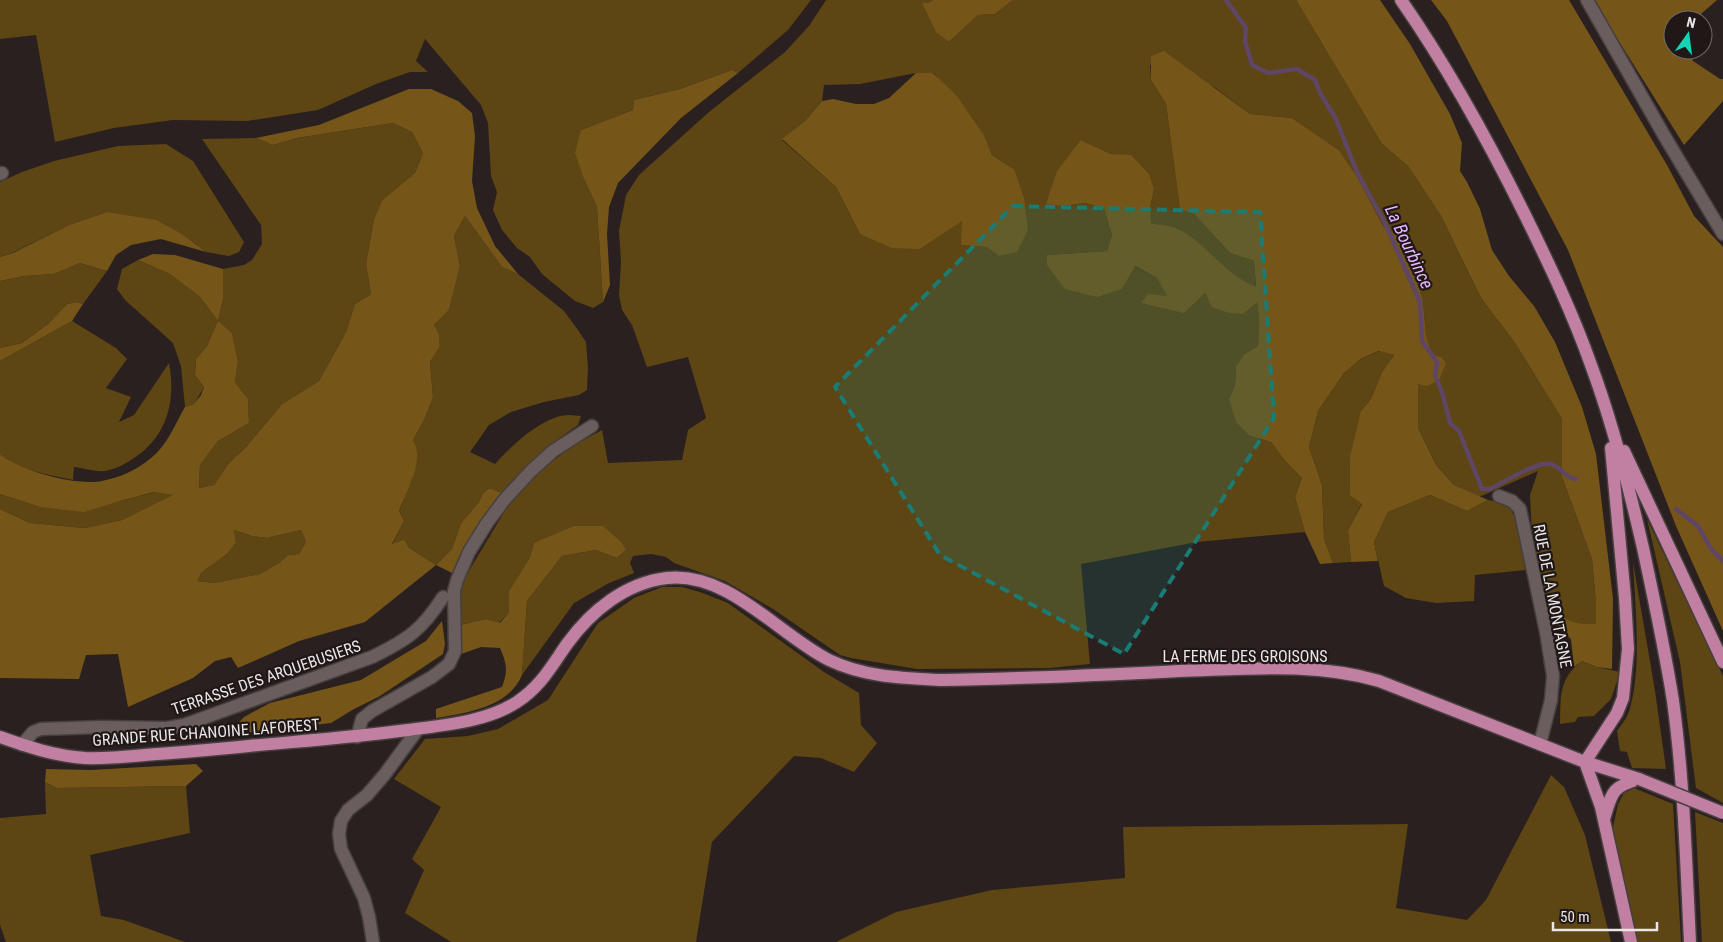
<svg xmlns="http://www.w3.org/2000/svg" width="1723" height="942" font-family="'Roboto Condensed',sans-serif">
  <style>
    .green { fill: #5d4514; fill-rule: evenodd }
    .forest { fill: #755618; fill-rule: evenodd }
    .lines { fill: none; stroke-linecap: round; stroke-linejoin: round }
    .stream { stroke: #5e4664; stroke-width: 4.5 }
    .minor-casing { stroke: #463f3f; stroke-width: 15 }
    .major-casing { stroke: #463f3f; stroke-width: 15 }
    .minor { stroke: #695d5d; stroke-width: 12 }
    .major { stroke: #c17fa1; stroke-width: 12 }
    .major-bridge-casing { stroke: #463f3f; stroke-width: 15; stroke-linecap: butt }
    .major-bridge { stroke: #c17fa1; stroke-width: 12 }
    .marked { fill: #1a7c74; fill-opacity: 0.2; stroke: #1a7c74; stroke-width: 4; stroke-dasharray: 10 6; stroke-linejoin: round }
    .labels { text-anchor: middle; stroke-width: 4.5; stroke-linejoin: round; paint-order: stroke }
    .street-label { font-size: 16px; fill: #ece5e5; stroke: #201717 }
    .water-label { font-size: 18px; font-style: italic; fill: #e7b7ff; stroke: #201717 }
  </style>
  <rect width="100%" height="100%" fill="#2a2020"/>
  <path class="green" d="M 0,0 L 811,0 L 788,30 L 738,73 L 732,70 L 680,89 L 634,100 L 633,110 L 581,130 L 584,179 L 597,207 L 603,302 L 593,308 L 575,301 L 542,274 L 530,257 L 517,248 L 502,230 L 493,210 L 497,192 L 491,176 L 488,123 L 481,105 L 425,39 L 416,61 L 428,72 L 410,72 L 376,84 L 318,110 L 247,121 L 173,120 L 114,128 L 55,142 L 36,35 L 0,39 Z
    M 826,0 L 933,0 L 928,3 L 922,3 L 949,42 L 978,15 L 995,14 L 1013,0 L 1296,0 L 1382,144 L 1408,166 L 1441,216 L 1481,298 L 1515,343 L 1562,419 L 1562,477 L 1592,559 L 1596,604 L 1596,625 L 1576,624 L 1564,619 L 1547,601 L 1532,534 L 1530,495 L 1538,471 L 1479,497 L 1454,485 L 1436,465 L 1418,428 L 1418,384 L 1441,357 L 1432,354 L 1426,335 L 1423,300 L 1401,238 L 1383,226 L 1358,178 L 1339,150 L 1292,118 L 1250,114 L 1214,87 L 1150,65 L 1151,80 L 1166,104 L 1180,208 L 1194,214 L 1230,253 L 1254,261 L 1256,288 L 1234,276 L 1214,257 L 1180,229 L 1150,223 L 1150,207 L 1154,190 L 1131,156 L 1111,154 L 1081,140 L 1063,206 L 1086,203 L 1104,209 L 1112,235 L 1107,251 L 1047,255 L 1047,265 L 1122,289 L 1134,266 L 1157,278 L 1168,296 L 1141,303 L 1205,293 L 1257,301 L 1259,318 L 1258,346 L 1244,354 L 1236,366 L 1235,385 L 1229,399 L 1250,436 L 1271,442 L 1285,461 L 1302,478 L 1295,497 L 1305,532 L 1197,542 L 1081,564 L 1090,664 L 1049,668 L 917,669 L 851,658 L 840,655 L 773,609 L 725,581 L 674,563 L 666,557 L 651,554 L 633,556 L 630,563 L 634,573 L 609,583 L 574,603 L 522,675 L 527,601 L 562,556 L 596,550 L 617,558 L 626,550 L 534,543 L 530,557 L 509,591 L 509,612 L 499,623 L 486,619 L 460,625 L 460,592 L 464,579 L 506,509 L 537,472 L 576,444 L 602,430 L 608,463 L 682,460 L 688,430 L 706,418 L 688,357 L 647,367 L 632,325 L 622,310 L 619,295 L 621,262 L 619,231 L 626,195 L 639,175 L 709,112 L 785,52 L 809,26 ZM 916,73 L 934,73 L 985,137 L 992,155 L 1014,169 L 999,256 L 986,247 L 962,245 L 962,220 L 920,249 L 860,234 L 836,187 L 782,140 L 805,121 L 822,101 L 824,85 L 860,84 Z
    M 393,123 L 412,132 L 423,153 L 415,173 L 382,200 L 374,219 L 366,264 L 371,294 L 355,304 L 346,332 L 319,381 L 282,404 L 246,447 L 229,463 L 214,485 L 199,488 L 200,465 L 218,441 L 249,423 L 248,399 L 235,382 L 238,361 L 232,333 L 218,322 L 207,346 L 196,359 L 195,375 L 204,387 L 193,406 L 185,407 L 181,366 L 173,343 L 125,300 L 117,289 L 122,269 L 138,260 L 170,274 L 200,297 L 218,321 L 223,299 L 223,269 L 244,265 L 252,260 L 262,244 L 261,225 L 202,139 L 256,138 L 273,145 L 297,138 Z
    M 166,144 L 193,161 L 244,242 L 239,252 L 229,256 L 206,252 L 182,234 L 107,212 L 69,225 L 12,253 L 0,257 L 0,182 L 22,172 L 54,161 L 118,146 Z
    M 465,216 L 502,267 L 518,274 L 564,311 L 578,330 L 586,342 L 588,368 L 587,390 L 579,395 L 544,402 L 511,412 L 489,425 L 470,452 L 495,464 C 511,446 544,415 569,415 C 573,415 577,416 581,416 L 578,425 L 550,445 L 502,493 L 490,488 L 483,493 L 479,502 L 461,523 L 452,549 L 436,565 L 408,547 L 392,545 L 404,521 L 399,511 L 413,477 L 413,440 L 424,420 L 433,398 L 430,362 L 439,348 L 434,325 L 449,310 L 460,266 L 454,236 Z
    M 80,263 L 107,271 L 83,304 L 77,302 L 67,304 L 48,324 L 22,343 L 0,348 L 0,281 L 24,276 L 54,274 Z
    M 72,321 L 116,348 L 127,359 L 106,388 L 131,397 L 119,422 L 134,415 L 169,363 C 176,399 168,434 137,456 C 127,463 117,469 105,471 C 96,472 83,468 74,467 L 73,480 C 48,475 20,470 0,454 L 0,361 Z
    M 1380,351 L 1394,355 L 1382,372 L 1371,399 L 1361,411 L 1362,503 L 1348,530 L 1351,562 L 1333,563 L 1324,539 L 1322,485 L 1309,447 L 1318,411 L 1344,373 L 1362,358 Z
    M 155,492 L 174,495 L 122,520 L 85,528 L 30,523 L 0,509 L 0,494 L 40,507 L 120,501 Z
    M 1430,495 L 1467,511 L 1488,500 L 1507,503 L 1516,519 L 1527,570 L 1475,575 L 1474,601 L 1436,603 L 1406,598 L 1384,586 L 1374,542 L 1388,512 Z
    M 1647,519 L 1723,676 L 1723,803 L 1696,788 L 1680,662 Z
    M 234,530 L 252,536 L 267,538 L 301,530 L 306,542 L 299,554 L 288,555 L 279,563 L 260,574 L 214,583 L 197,581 L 201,573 L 227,554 L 236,543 Z
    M 1633,562 L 1655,691 L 1666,769 L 1632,768 L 1627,752 L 1620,751 L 1617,731 C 1622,724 1628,717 1630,708 C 1642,667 1635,605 1633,562 Z
    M 662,587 L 682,587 L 700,592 L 728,603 L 824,672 L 859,693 L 861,725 L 877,743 L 854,772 L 821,758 L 794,756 L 712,842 L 696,942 L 451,942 L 405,913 L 424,870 L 412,859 L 441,807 L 394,779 L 425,739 L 468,736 L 498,729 L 548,700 L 598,623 L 634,598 Z
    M 1582,661 L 1597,667 L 1620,672 L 1611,699 L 1594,716 L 1578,717 L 1575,722 L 1560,724 C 1561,697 1558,679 1582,661 Z
    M 1551,775 L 1564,787 L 1585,835 L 1611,942 L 836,942 L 896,912 L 992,890 L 1125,878 L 1123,827 L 1408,824 L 1396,908 L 1467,920 L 1486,900 Z
    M 45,782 L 57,788 L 186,786 L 190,833 L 90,855 L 101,916 L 124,920 L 185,942 L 6,942 L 0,925 L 0,818 L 46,814 Z
    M 1634,788 L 1673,804 L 1681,942 L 1638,942 L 1612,832 L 1618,804 L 1624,793 Z
    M 1695,812 L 1723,823 L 1723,942 L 1702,942 Z"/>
  <path class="forest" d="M 933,0 L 1013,0 L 995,14 L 978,15 L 949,42 L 936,32 L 922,3 L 928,3 Z
    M 1296,0 L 1380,0 L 1410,44 L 1450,114 L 1462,143 L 1460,171 L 1467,182 L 1480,209 L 1492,250 L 1509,276 L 1534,306 L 1555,342 L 1582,407 L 1596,454 L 1613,599 L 1612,669 L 1597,667 L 1582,661 L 1574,667 L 1571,639 L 1552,623 L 1547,601 C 1565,620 1569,625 1596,624 L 1596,604 L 1592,559 L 1562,477 L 1562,419 L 1515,343 L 1481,298 L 1441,216 L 1408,166 L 1382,144 Z
    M 1431,0 L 1569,0 L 1667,165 L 1694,216 L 1723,247 L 1723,631 L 1676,526 L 1568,250 L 1447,21 Z
    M 1593,0 L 1717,0 L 1694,20 L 1673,20 L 1673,50 L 1689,50 L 1693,61 L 1720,79 L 1723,79 L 1723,101 L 1684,145 Z
    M 1164,51 L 1250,114 L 1292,118 L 1339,150 L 1358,178 L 1383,226 L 1401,237 L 1423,300 L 1426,335 L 1432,354 L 1441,357 L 1446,363 L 1439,380 L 1427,386 L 1418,384 L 1418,428 L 1436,465 L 1454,485 L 1488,500 L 1467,511 L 1430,495 L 1388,512 L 1374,542 L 1378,561 L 1351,562 L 1348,530 L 1362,504 L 1350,495 L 1350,457 L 1361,411 L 1371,399 L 1382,372 L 1394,355 L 1379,351 L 1362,358 L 1344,373 L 1318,411 L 1309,447 L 1322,485 L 1324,539 L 1333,563 L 1320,564 L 1305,532 L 1295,497 L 1302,478 L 1285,461 L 1271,442 L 1250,436 L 1236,422 L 1229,399 L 1235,385 L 1236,366 L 1244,354 L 1258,346 L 1259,318 L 1257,302 L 1243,314 L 1229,313 L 1212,307 L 1205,293 L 1184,313 L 1141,303 L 1148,294 L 1167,296 L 1157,278 L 1135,266 L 1122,289 L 1097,297 L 1065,289 L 1047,265 L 1047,255 L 1107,251 L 1112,235 L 1104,209 L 1086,203 L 1063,206 L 1046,204 L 1057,171 L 1081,140 L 1111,154 L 1131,155 L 1149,174 L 1154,190 L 1150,207 L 1151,223 C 1160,225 1173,226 1181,230 C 1209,247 1226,275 1256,287 L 1254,261 L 1230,253 L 1194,214 L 1180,209 L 1166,104 L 1151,80 L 1151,56 Z
    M 732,70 L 738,73 L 681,118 L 618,183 L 609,207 L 607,234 L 610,285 L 603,302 L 597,207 L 584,179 L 575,153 L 581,130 L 633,110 L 634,100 L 680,89 Z
    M 916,73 L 933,73 L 957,96 L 985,137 L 992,155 L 1014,169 L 1024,198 L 1028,230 L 1017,252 L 999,256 L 986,247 L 961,245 L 962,221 L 920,249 L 892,248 L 860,234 L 836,187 L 782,139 L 805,121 L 822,101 L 833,99 L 856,104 L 874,104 L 889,98 Z
    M 409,89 L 431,89 L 458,101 L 472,113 L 475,136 L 472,181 L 477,208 L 495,246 L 518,274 L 502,267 L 465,216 L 454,236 L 460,266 L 449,310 L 434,325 L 439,335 L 439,348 L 430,362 L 433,398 L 424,420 L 413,440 C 425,460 407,491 399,511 L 404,521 L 392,544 L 404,540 L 408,547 L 436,565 L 452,549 L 461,523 L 479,502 L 483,493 L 490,488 L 502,493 L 464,552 L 454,574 L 436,565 L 365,622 L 299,641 L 238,668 L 231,657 L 215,661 L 193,678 L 128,707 L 118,654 L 86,655 L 79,679 L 0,678 L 0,509 L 30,523 L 85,528 L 122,520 L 173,495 L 154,492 L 120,501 L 84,512 L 40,507 L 0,494 L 0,454 C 21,471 75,486 102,481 C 121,477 137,470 151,458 C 167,446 175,424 185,407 L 193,405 L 201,395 L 204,387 L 195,375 L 196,359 L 207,346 L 218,321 L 200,297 L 170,274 L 138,260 L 153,254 L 175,255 L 223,269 L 223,299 L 218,321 L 232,333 L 238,361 L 235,382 L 248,399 L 249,423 L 218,441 L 200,465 L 199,488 L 214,485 L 229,463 L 246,447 L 282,404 L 319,381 L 346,332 L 355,304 L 371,294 L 366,264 L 374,219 L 382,200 L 415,173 L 423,153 L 412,132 L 393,123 L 297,138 L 273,145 L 256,138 L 319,125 ZM 234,530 L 252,536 L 267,538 L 301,530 L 306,542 L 299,554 L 288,555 L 279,563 L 260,574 L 214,583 L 197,581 L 201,573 L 227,554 L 236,543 Z
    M 107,212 L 156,220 L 182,234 L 206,252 L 161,239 L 131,245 L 116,255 L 107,271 L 80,263 L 54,274 L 24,276 L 0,281 L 0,257 L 13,253 L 69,225 Z
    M 77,302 L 83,304 L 72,321 L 0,361 L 0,348 L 22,343 L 48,324 L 67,304 Z
    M 574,526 L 603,526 L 621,542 L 626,550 L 617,558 L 596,550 L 562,556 L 527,601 L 522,675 C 509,707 467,713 436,718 L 436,709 L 502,687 C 508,671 507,664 500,648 L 481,647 L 461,654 L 460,625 L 486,619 L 500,623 L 509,612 L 509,591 L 530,557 L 534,543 Z
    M 442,621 L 445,644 L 443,654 L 380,696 L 354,709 L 331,723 L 227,735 L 244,717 L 270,703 L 361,680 L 426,641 Z
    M 196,764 L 203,771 L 186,786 L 57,788 L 45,782 L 46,769 L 91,770 Z"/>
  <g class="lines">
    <path class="stream" d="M 1226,0 L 1246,28 L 1245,41 L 1252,65 L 1268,73 L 1297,69 L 1315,80 L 1320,93 L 1336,119 L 1357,172 L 1385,223 L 1420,302 L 1422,341 L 1437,362 L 1435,375 L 1442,392 L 1450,423 L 1459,431 L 1482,489 L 1490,489 C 1502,483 1539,460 1551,464 C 1563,468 1563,477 1576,479
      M 1676,509 L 1698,526 L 1711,549 L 1723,561"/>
    <g class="minor-casing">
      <path id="minor" d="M 1587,0 L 1665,137 L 1723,234
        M 0,174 L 2,173
        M 1499,496 L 1512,501 L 1520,509 L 1546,632 L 1553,676 L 1551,700 L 1540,744
        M 357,737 L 362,719 L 372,711 L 432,677 L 449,664 L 455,651 L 454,591 L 457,580 L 469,552 L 487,523 L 505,499 L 531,471 L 553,451 L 592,426
        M 22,745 L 33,732 L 41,729 L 101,727 L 167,728 L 184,725 L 372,657 C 407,640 422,630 443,597
        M 373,942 L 369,917 L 364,898 L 341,849 L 339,834 L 341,821 L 348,810 L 367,795 L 385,774 L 418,729"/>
    </g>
    <g class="major-casing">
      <path id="major" d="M 1401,0 C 1449,69 1489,142 1526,217 C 1550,266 1573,314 1591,365 C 1613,424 1629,487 1643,548 C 1654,599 1665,650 1673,701 C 1684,781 1686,862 1690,942
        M 1611,448 L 1625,598 L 1628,649 L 1623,698 L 1617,713 L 1585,762 L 1601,807 L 1631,942
        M 1624,451 L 1723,662
        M 0,737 C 28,747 55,756 85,758 C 109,759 133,756 157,754 C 187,752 218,749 249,746 C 302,741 355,737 408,730 C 444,725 486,722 517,702 C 541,686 551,667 567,644 C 591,611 625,583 667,578 C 728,571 779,635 829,660 C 864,677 903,678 940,680 C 1020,679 1099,675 1179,671 C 1246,669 1314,662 1379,681 L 1585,762 L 1639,779
        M 1604,819 C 1612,793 1611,787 1639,779"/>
    </g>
    <use href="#minor" class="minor"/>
    <use href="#major" class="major"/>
    <g class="major-bridge-casing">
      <path id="major-bridge" d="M 1639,779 L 1723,813"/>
    </g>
    <use href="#major-bridge" class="major-bridge"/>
  </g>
  <path class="marked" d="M 1013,206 L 1260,212 L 1274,418 L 1124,654 L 940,555 L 835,387 Z"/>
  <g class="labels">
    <g class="street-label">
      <text transform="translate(1553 596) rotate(79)" y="6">RUE DE LA MONTAGNE</text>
      <text x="1245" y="662">LA FERME DES GROISONS</text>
      <text transform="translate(266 677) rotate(-19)" y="6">TERRASSE DES ARQUEBUSIERS</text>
      <text transform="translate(206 732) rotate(-4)" y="6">GRANDE RUE CHANOINE LAFOREST</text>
    </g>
    <g class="water-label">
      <text transform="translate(1409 247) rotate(65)" y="6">La Bourbince</text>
    </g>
  </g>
  <g transform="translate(1688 35) rotate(14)"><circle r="24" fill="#201717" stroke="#726969"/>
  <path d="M0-4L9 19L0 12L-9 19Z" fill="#11d5b4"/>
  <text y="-8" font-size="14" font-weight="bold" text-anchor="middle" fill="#ece5e5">N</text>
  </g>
  <path d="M1553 922v8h104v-8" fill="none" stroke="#ece5e5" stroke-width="2.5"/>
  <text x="1560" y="922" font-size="15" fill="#ece5e5" stroke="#201717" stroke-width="4" paint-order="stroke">50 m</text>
</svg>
